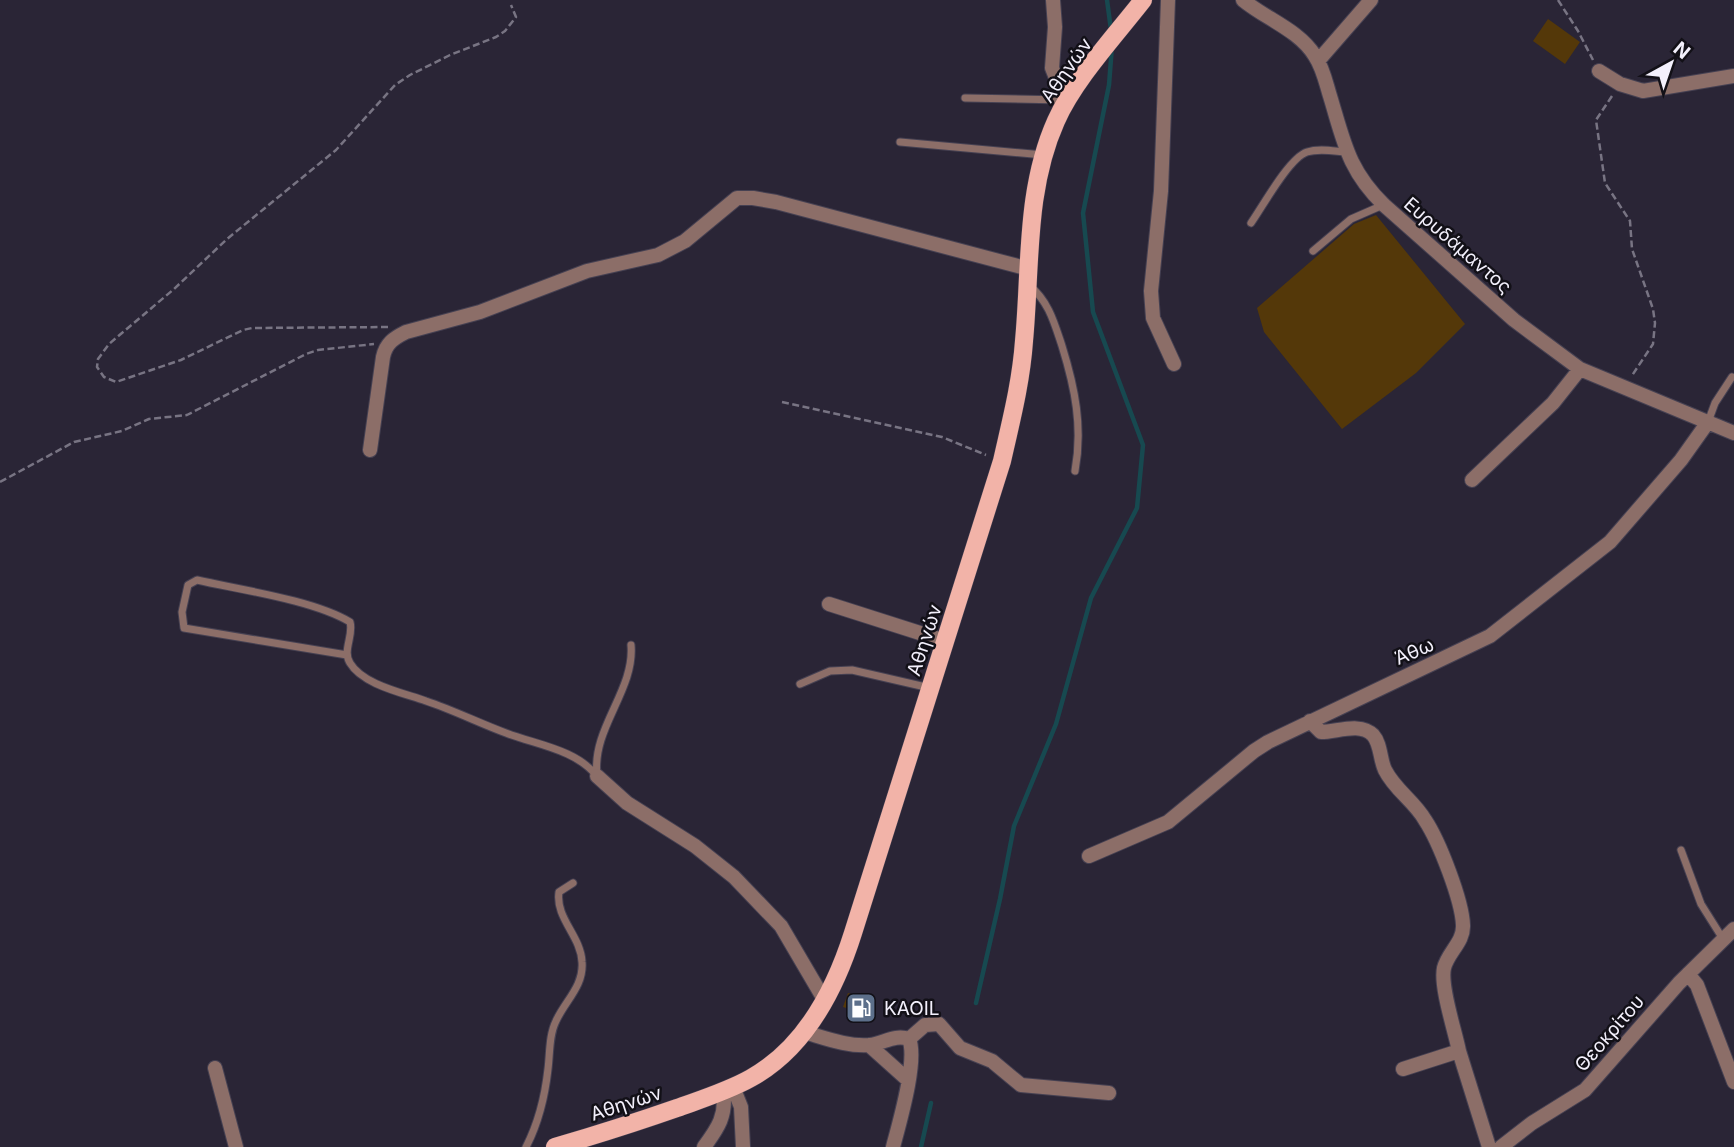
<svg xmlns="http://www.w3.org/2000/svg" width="1734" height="1147" font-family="Inter,sans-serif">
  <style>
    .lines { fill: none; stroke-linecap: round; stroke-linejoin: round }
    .stream { stroke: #174950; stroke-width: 4.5 }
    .building { fill: #543809 }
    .service-casing { stroke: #464152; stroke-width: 9 }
    .minor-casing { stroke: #464152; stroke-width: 16 }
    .primary-casing { stroke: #464152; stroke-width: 19 }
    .path { stroke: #787483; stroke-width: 2.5; stroke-dasharray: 7 3.5; stroke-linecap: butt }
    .service { stroke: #8c6e68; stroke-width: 7 }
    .minor { stroke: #8c6e68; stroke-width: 14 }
    .primary { stroke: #f2b3a8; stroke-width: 18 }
    .labels { text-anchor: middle; stroke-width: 5; stroke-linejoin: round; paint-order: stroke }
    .street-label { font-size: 19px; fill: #f3f0fc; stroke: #121017 }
    .poi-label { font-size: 19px; fill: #f3f0fc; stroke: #121017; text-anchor: start }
  </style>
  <rect width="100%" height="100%" fill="#2a2536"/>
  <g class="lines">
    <path class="stream" d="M 1107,0 L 1111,30
      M 976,1003 L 1000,899 L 1014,826 L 1056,724 L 1091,598 L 1137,508 L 1143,445 L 1093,312 L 1083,213 L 1109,85 L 1112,46
      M 921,1147 L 931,1103"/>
  </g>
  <path class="building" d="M 1548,19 L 1580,42 L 1565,64 L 1533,41 Z
    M 1376,215 L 1465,324 L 1416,373 L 1342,429 L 1264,332 L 1257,308 L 1354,224 Z
    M 848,993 L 861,997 L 856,1011 L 843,1007 Z"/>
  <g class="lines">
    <g class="service-casing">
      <path id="service" d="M 965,98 L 1064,100
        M 900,142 L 1044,155
        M 1251,223 C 1263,206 1289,158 1307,152 C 1319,148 1333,151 1346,152
        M 1313,251 L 1351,219 L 1383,205
        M 1029,285 C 1049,302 1054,322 1062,346 C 1075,388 1083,427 1075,471
        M 1708,422 L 1715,403 L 1732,377
        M 347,655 L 184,628 L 182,612 L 188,585 L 197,580 C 241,590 313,600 350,622 C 354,635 342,651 350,663 C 363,685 404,693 426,701 C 453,710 479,723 506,733 C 537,745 575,749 597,776
        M 800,684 L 830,671 L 852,670 L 930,688
        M 597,774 C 592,728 635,690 631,645
        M 1681,850 L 1701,904 L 1723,939
        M 526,1147 C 539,1122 545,1096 548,1069 C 550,1053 549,1035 556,1021 C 565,1001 584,986 582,962 C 581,936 555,918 559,892 L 573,883"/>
    </g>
    <g class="minor-casing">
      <path id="minor" d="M 1053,0 L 1055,27 L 1052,68 L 1066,103
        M 1168,0 L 1161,191 L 1151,291 L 1153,318 L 1174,364
        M 1243,0 C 1266,19 1299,30 1315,56 C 1323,68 1326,83 1330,96 C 1344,142 1348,170 1384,205 L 1514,320 L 1580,369 L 1734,433
        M 1318,61 L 1371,0
        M 1599,71 L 1620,84 L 1643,91 L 1734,76
        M 370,450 L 383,357 C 386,343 394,338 406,332 L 480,312 L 587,271 L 658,255 L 685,241 L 737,198 L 753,198 L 776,202 L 1029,269
        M 1472,480 L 1553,403 L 1580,369
        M 829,604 L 945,641
        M 1310,721 L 1321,732 C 1337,732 1360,722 1373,735 C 1381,744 1380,760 1385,770 C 1395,790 1414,801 1425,820 C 1439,841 1462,900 1463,925 C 1464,942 1448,952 1444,968 C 1440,986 1455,1031 1459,1051
        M 597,776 L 627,803 L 695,846 L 734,877 L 781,926 L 825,1001
        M 1089,856 L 1168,822 L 1254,751 L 1268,742 L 1490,636 L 1610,542 L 1681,460 L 1708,422
        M 1688,974 L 1697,985 L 1734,1082
        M 804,1032 C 825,1038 848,1047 870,1045 C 884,1043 895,1034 909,1039 C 918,1060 899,1124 893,1147
        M 909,1039 L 925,1025 L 939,1024 L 960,1048 L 992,1061 L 1021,1085 L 1109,1093
        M 869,1045 L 908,1080
        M 215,1068 L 236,1147
        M 1403,1069 L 1459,1051 L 1489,1147
        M 733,1087 L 741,1107 L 743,1147
        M 704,1147 C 718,1128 727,1115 723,1091
        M 1501,1147 L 1532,1123 L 1585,1090 L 1679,983 L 1734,929"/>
    </g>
    <g class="primary-casing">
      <path id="primary" d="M 555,1147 C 596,1135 637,1122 677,1108 C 702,1099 728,1091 751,1078 C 805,1048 835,990 853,933 L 1002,461 C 1011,421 1021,383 1024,341 C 1031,267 1025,190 1056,121 C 1074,80 1115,36 1143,0"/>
    </g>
    <path class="path" d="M 1558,0 L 1578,31 L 1593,60
      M 1612,96 L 1596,120 L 1605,183 L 1630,221 L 1632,249 L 1653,309 L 1655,323 L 1653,344 L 1631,377
      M 388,327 L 252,328 L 243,330 L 181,360 L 116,382 L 104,377 L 97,367 L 98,359 L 109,344 L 174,289 L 227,239 L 336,150 L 395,85 L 410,75 L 450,55 L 496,37 L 505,31 L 516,17 L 511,5
      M 782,402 L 942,437 L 986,455
      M 0,482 L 74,442 L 122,431 L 149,419 L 187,415 L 306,354 L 318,350 L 374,344"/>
    <use href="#service" class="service"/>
    <use href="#minor" class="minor"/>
    <use href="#primary" class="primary"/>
  </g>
  <defs>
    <g id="fuel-square" transform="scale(1.575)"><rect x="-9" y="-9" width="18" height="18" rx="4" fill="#5c6f8a" stroke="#121017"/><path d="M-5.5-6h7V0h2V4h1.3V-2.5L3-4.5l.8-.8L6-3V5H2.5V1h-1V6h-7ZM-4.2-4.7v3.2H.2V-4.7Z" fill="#fff"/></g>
  </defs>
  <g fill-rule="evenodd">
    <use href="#fuel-square" x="861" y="1008"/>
  </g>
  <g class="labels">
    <g class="street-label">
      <text transform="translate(1066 70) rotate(-55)" y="7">Αθηνών</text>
      <text transform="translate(1458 245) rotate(41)" y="7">Ευρυδάμαντος</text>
      <text transform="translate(924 640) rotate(-72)" y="7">Αθηνών</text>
      <text transform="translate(1414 651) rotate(-23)" y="7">Άθω</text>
      <text transform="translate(1609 1033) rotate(-49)" y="7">Θεοκρίτου</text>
      <text transform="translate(626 1103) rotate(-18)" y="7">Αθηνών</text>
    </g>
    <g class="poi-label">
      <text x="884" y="1015">KAOIL</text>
    </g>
  </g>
  <g transform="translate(1671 63) rotate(40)" stroke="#121017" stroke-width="5" paint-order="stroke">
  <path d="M0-5L12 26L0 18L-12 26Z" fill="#f3f0fc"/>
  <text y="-10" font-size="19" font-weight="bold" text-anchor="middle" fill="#f3f0fc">N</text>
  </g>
</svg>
